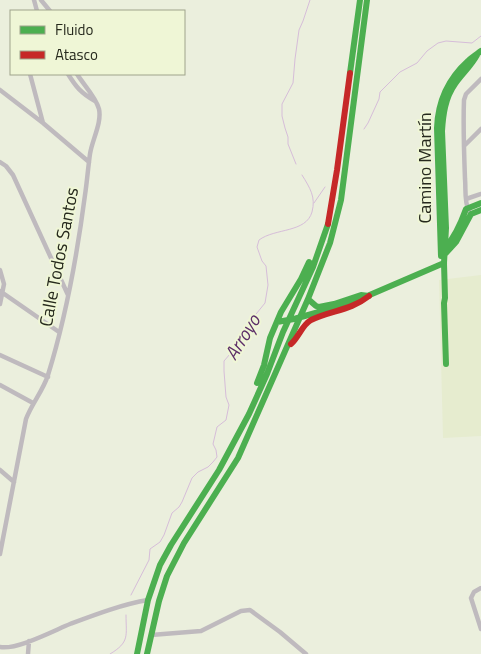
<svg xmlns="http://www.w3.org/2000/svg" width="481" height="654" font-family="'Titillium Web',sans-serif">
  <style>
    .built { fill: #e6eccf }
    .lines { fill: none; stroke-linecap: round; stroke-linejoin: round }
    .stream { stroke: #d6bdd9; stroke-width: 1 }
    .street { stroke: #bfbabe; stroke-width: 4.5 }
    .fast { stroke: #4caf50; stroke-width: 6 }
    .jam { stroke: #c62828; stroke-width: 6 }
    .labels { text-anchor: middle; stroke-width: 4; stroke-linejoin: round; paint-order: stroke }
    .street-label { font-size: 18px; fill: #26291d; stroke: #eff6d6 }
    .water-label { font-size: 19px; font-style: italic; fill: #5d2f69; stroke: #eff6d6 }
  </style>
  <rect width="100%" height="100%" fill="#ebefdd"/>
  <path class="built" d="M 481,275 L 481,436 L 443,438 L 439,280 Z"/>
  <g class="lines">
    <path class="stream" d="M 364,129 L 368,123 L 379,99 L 380,92 L 400,72 L 417,63 L 427,51 L 438,43 L 446,41 L 472,43 L 481,36
      M 296,164 L 288,144 L 288,137 L 285,128 L 282,116 L 282,104 L 293,83 L 295,59 L 299,30 L 303,21 L 310,0
      M 314,203 L 325,187
      M 131,595 L 149,560 L 150,549 L 160,542 L 164,535 L 172,513 L 179,507 L 182,502 L 192,478 L 198,472 L 208,467 L 213,462 L 217,457 L 216,450 L 213,444 L 217,427 L 226,420 L 229,405 L 226,397 L 224,371 L 224,361 L 242,340 L 247,332 L 248,324 L 265,303 L 268,285 L 266,266 L 262,261 L 257,247 L 259,240 C 275,228 306,233 312,212 C 316,197 310,188 302,175
      M 110,654 C 130,642 126,636 126,615"/>
    <path class="street" d="M 34,0 L 37,11
      M 41,0 L 50,11
      M 30,74 L 43,123
      M 68,74 C 76,87 81,93 95,101
      M 0,90 L 43,123 L 89,162
      M 464,146 L 481,129
      M 0,162 L 6,166 L 13,175 L 68,295
      M 466,199 L 481,194
      M 469,211 C 464,202 466,189 465,179 C 464,153 463,126 464,100 L 466,94 L 481,79
      M 0,270 L 4,284 L 0,304
      M 0,291 L 59,332
      M 0,355 L 48,377
      M 0,385 L 33,403
      M 0,470 L 14,482
      M 0,554 L 26,419 C 32,403 43,391 48,375 C 66,317 77,256 85,195 C 87,182 88,168 90,154 C 92,140 102,123 99,109 C 96,97 83,84 77,74
      M 481,588 L 474,592 L 471,598 L 481,629
      M 151,635 L 201,631 L 241,611 L 250,610 L 280,632 L 306,654
      M 0,647 C 17,650 53,631 70,624 C 94,615 123,604 148,600
      M 28,654 L 29,641"/>
    <path class="fast" d="M 350,73 L 360,0
      M 445,248 C 455,237 461,223 466,209 L 481,203
      M 445,254 L 456,242 L 471,214 L 481,210
      M 441,256 L 437,128 C 438,101 448,79 468,61 C 472,57 477,54 481,51
      M 308,299 L 316,306 L 319,307 L 334,304 L 361,295 L 369,296
      M 277,322 L 294,319 L 351,303 L 444,263
      M 446,364 L 444,303 L 445,298 L 444,263 L 446,228 L 442,131 C 443,115 445,98 455,84 C 462,74 471,66 477,55
      M 257,383 L 264,365 L 270,338 L 281,312 L 301,279 L 309,262
      M 137,654 L 148,600 L 160,565 L 171,545 L 219,470 L 249,414 L 267,374 L 283,332 L 313,267 L 328,224
      M 147,654 L 159,601 L 167,576 L 184,543 L 238,458 L 308,299 L 330,243 L 341,200 L 367,0"/>
    <path class="jam" d="M 328,224 L 337,170 L 350,73
      M 291,344 C 299,337 302,325 311,320 C 331,310 350,311 369,296"/>
  </g>
  <g class="labels">
    <g class="street-label">
      <text transform="translate(425 168) rotate(-90)" y="6">Camino Martín</text>
      <text transform="translate(59 257) rotate(-79)" y="6">Calle Todos Santos</text>
    </g>
    <g class="water-label">
      <text transform="translate(242 337) rotate(-58)" y="7">Arroyo</text>
    </g>
  </g>
  <rect x="10" y="10" width="175" height="65" fill="#eff6d6" stroke="#9fa48c"/>
  <rect x="20" y="26" width="25" height="8" fill="#4caf50" stroke="#9fa48c"/>
  <text x="55" y="35" font-size="15" fill="#26291d">Fluido</text>
  <rect x="20" y="51" width="25" height="8" fill="#c62828" stroke="#9fa48c"/>
  <text x="55" y="60" font-size="15" fill="#26291d">Atasco</text>
</svg>
